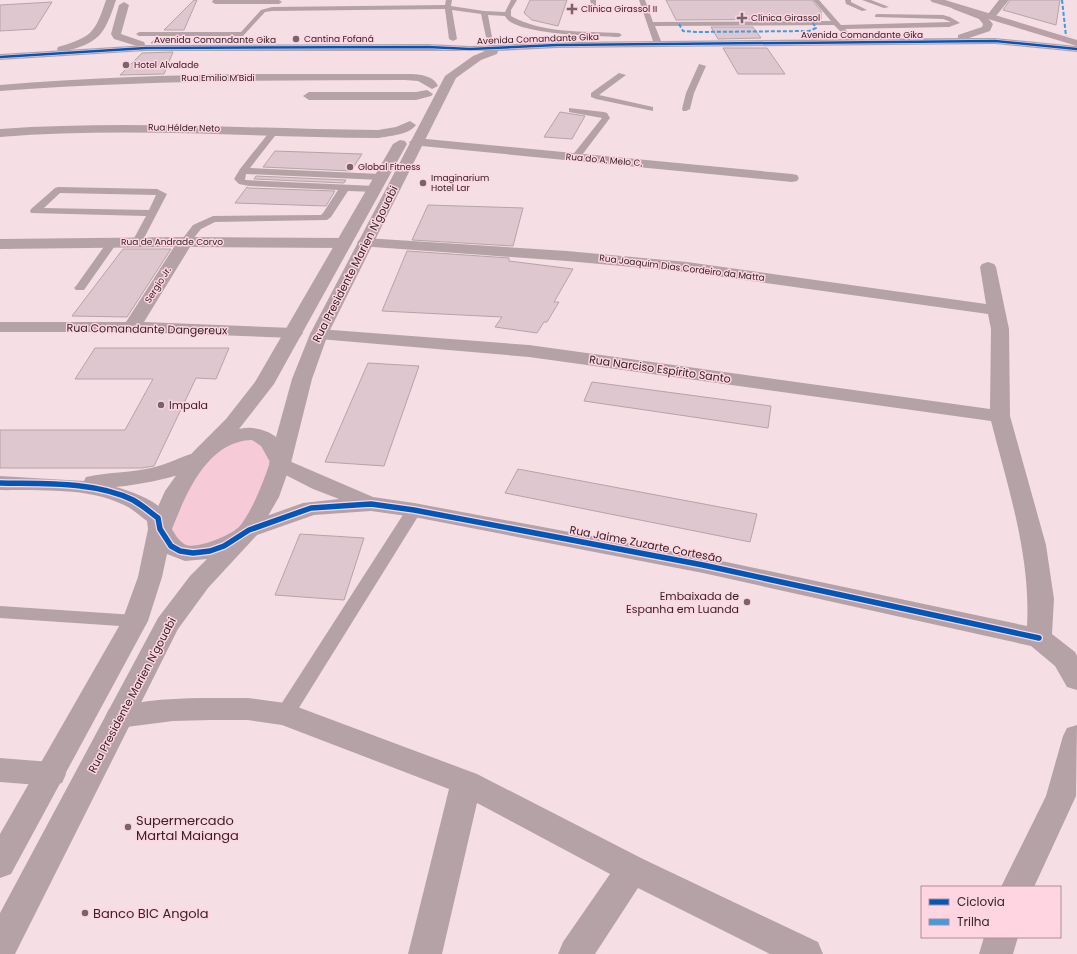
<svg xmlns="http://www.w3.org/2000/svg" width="1077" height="954" font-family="Poppins,sans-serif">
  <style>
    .green { fill: #f7cad7 }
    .building { fill: #dfc7cf; stroke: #b4a4a8 }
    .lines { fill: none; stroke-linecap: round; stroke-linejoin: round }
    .service { fill: #b5a2a7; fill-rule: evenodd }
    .minor { fill: #b5a2a7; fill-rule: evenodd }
    .tertiary { fill: #b5a2a7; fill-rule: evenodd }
    .primary { fill: #baa1a9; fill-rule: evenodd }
    .quiet { stroke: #3e9ce0; stroke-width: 2; stroke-dasharray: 4 2; stroke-linecap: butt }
    .cycleway-far1-casing { stroke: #ffd5e1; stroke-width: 3.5 }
    .cycleway-casing { stroke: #ffd5e1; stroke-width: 8 }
    .cycleway-far1 { stroke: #0057b8; stroke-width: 2.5 }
    .cycleway { stroke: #0057b8; stroke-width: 5.5 }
    .poi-dot { fill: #77656a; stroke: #ffd5e1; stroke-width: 1.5 }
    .labels { text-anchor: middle; stroke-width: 3; stroke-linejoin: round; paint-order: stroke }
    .far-poi-label { font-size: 9px; fill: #332428; stroke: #ffd5e1; text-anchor: start }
    .far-street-label { font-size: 9px; fill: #332428; stroke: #ffd5e1 }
    .street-label { font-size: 11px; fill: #332428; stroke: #ffd5e1 }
    .poi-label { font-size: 11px; fill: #332428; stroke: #ffd5e1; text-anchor: start }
    .near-poi-label { font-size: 13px; fill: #332428; stroke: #ffd5e1; text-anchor: start }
  </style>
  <rect width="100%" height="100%" fill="#f5dfe5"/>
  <path class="green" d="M 258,437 L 273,463 L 249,518 L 228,538 L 192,550 L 172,539 L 171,515 L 216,447 Z"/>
  <path class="building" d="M 194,0 L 197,0 L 184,30 L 164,30 Z
    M 530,0 L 567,0 L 558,26 L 532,20 L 524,13 Z
    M 666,0 L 812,0 L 821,11 L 821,19 L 676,20 Z
    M 1010,0 L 1060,0 L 1056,25 L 1003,10 Z
    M 52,2 L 35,29 L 0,31 L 0,5 Z
    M 711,27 L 753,27 L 761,38 L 718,39 Z
    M 157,38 L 180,38 L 178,43 L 151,43 Z
    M 723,48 L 767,48 L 785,74 L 738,74 Z
    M 173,52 L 164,74 L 120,75 L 142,53 Z
    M 560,112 L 585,116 L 572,139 L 544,137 Z
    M 275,151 L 362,154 L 351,171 L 263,167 Z
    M 256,176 L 346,180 L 344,183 L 254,179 Z
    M 247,187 L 249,188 L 335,191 L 326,206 L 235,203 Z
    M 428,205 L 523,208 L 513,246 L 412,240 Z
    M 123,249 L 171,249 L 127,317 L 72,316 Z
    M 407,251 L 509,258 L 509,261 L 573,269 L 554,302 L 559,302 L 547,322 L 544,322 L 537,333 L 495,327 L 502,317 L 382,311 Z
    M 95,348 L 229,348 L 216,379 L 196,378 L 154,466 L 142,468 L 0,468 L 0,430 L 125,430 L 153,379 L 75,379 Z
    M 368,363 L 419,366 L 384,466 L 325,462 Z
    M 592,382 L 771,406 L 768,428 L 584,401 Z
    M 518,469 L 757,514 L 750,542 L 505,493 Z
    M 300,534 L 364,538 L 344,600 L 275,595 Z"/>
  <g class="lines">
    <path class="service" d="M 213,0 L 279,0 L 282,2 L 279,4 L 215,4 L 212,2 Z
      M 446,0 L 452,0 L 451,6 L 484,11 L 505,12 L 511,0 L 517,0 L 511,10 L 511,16 C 543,34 584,31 619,33 L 622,35 L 619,37 C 599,36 513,35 505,16 L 488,15 L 492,37 L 489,39 L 486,37 L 481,14 L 452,10 L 457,39 L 453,41 L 449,39 L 445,9 L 272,11 L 265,12 L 243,36 L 139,36 L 136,34 L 139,32 L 241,32 L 261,10 L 272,7 L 445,5 Z
      M 590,0 L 596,0 L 596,7 L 592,7 Z
      M 639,0 L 645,0 L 653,22 L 831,21 L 813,0 L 819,0 L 841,25 L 951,22 L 943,19 L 875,17 L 875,15 L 877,14 L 943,15 L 950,17 L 960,23 L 949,27 L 845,29 L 854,39 L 850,41 L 834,25 L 655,26 L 661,41 L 657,43 L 653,41 Z
      M 845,0 L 851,0 L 851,2 L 867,10 L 862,11 L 846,4 Z
      M 862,0 L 871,0 L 889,7 L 884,8 Z
      M 699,64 L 706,66 L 694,93 L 690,109 L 686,111 L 683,111 L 682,109 L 686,93 Z
      M 619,73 L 626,75 L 599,95 L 653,107 L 653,111 L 596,99 L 591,97 L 591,93 Z
      M 569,108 L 604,112 L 607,113 L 610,118 L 579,159 L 576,160 L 571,157 L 602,118 L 569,112 Z
      M 274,129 L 278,132 L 250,168 L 381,174 L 386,177 L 381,180 L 246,174 L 245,180 L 375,186 L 380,189 L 375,192 L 348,191 L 331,217 L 327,220 L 215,222 L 201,229 L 189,244 L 181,244 L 180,242 L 193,225 L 213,216 L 321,215 L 323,213 L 338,190 L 249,186 L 239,184 L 234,179 L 240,169 L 271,130 Z
      M 58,187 L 157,189 L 167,194 L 142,242 L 137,245 L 132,242 L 146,216 L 31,213 L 30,211 L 31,209 L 55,188 ZM 60,193 L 156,195 L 149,210 L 44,208 Z
      M 112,240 L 117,243 L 84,290 L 76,290 L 74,288 L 76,286 L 108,241 Z
      M 414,505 L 420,507 L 422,510 L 292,719 L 285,721 L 278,719 L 275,714 L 278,709 L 408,507 Z
      M 0,606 L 135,615 L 141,617 L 144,621 L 141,625 L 135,627 L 0,618 Z"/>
    <path class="minor" d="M 106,0 L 116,0 C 104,36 99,43 62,52 L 58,51 L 57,49 L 58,47 C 92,37 95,33 106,0 Z
      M 999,0 L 1009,0 L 996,16 L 990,16 L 988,14 Z
      M 124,2 L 129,5 L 121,34 L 144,42 L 145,44 L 144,46 L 140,47 L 114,39 L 111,34 L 119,5 Z
      M 253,74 L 405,74 C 416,74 433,74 438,86 L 432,89 L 418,81 L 405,80 C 270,80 135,81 0,91 L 0,85 C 84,78 168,75 253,74 Z
      M 427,90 L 433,94 L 431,96 L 416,100 L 309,100 L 303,96 L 309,92 L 416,92 Z
      M 410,121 L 416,125 C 409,135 389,136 378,138 C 252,137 126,127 0,137 L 0,129 C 126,120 252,129 378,130 L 396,127 Z
      M 416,138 L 792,174 L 797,175 L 799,178 L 797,181 L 792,182 L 411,145 L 409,142 Z
      M 185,237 L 344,238 L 350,240 L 352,243 L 350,246 L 344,248 L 190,247 L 144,322 L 294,328 L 300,329 L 303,333 L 300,337 L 294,338 L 132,332 L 0,332 L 0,322 L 126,322 L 174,247 L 0,249 L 0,239 Z
      M 365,238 L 567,251 L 687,262 L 986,304 L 980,267 L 982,264 L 988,262 L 994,264 L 996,267 L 1009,329 L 1010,416 L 1046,545 L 1054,599 L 1052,634 L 1075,652 L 1077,656 L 1077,690 L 1067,687 L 1055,666 L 1031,646 L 703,573 L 414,517 L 371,511 L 314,515 L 257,535 L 249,538 L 241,535 L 237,530 L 241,525 L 303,503 L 339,499 L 313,489 L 272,468 L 269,463 L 272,458 L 280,457 L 373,497 L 414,503 L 703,557 L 1027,626 C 1031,556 1008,488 991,421 L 529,357 L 319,339 L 313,338 L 310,334 L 313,330 L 319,329 L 529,345 L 990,409 L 991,329 L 988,314 L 687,272 L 567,261 L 359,246 L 357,243 L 359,240 Z
      M 201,451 L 209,452 L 212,457 C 200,475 137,485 116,487 C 131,491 161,502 169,517 C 171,520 171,525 172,529 L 168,534 L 160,536 L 152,534 L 148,529 L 147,521 C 140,516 133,509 124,505 C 88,487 40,491 0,490 L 0,476 L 84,481 L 86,477 C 107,472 130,473 151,468 C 169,464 184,455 201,451 Z
      M 248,698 L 285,703 L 295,706 L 477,774 L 643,859 L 818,942 L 823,954 L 770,954 L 638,888 L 595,954 L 558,954 L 563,942 L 610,874 L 477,803 L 442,954 L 408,954 L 449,789 L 282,725 L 248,720 L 211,720 L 173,721 L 119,728 L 109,725 L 105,717 L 109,709 C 151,696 204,698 248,698 Z
      M 1077,725 L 1076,796 L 1034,887 L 1001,887 L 1046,796 L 1063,736 L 1067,728 Z
      M 0,758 L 51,762 L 62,765 L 66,774 L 62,783 L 51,786 L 0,782 Z
      M 984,937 L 1018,937 L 1013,954 L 979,954 Z"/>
    <path class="tertiary" d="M 956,4 L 985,15 L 993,24 L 990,31 L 969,38 L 995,38 L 1077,46 L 1077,52 L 995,44 L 557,48 L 498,51 L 497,54 L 481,60 L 456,78 L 328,334 L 312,379 L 291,463 L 279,497 L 257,535 L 208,588 L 178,629 L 15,954 L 0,954 L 0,913 L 158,618 L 190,576 L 207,559 L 185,561 L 167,554 L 162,577 L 148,621 L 11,874 L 0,878 L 0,834 L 122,621 L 138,577 L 148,529 L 165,491 L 193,452 L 226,419 L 255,382 L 393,144 L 400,140 L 405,141 L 407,144 L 274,384 L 239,429 C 252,426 266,429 276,437 L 292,379 L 310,334 L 445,76 L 473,56 L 485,51 L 146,51 L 0,60 L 0,54 L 146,45 L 428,44 L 470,46 L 557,42 L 958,38 L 958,35 L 982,27 L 983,24 L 979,19 L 953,9 L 951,7 ZM 252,440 L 261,446 L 270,462 C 263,483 254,507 240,526 C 232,535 198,549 186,545 C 180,542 175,535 172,529 C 186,494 207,441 252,440 Z"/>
    <path class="primary" d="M 930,0 L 945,0 L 1077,40 L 1077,46 L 932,2 Z"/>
    <path class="quiet" d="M 1062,0 L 1066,36
      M 679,24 L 683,31 L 696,32 L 809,31 L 816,28 L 813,23"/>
    <g class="cycleway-far1-casing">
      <path id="cycleway-far1" d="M 0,57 L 146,48 L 428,47 L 470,49 L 557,45 L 995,41 L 1077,49"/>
    </g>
    <g class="cycleway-casing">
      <path id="cycleway" d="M 0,483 C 43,484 94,481 133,500 C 142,505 150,512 158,518 L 160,529 L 171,546 L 180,551 L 193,553 L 210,551 L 224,546 L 249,530 L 311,508 L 371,504 L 414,510 L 703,565 L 1039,638"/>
    </g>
    <use href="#cycleway-far1" class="cycleway-far1"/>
    <use href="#cycleway" class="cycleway"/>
  </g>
  <g class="poi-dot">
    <path d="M570 3h4v4h4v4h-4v4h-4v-4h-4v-4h4z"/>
    <path d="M740 12h4v4h4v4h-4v4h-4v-4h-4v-4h4z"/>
    <circle cx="296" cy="39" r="4"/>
    <circle cx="126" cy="65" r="4"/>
    <circle cx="350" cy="167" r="4"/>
    <circle cx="423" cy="183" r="4"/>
    <circle cx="161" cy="405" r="4"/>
    <circle cx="747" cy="602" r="4"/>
    <circle cx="128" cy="827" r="4"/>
    <circle cx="85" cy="913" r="4"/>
  </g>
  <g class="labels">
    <g class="far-poi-label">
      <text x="581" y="12">Clínica Girassol II</text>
      <text x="751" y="21">Clínica Girassol</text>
      <text x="304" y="42">Cantina Fofaná</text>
      <text x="134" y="68">Hotel Alvalade</text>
      <text x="358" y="170">Global Fitness</text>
      <text x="431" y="181">Imaginarium<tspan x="431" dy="10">Hotel Lar</tspan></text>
    </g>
    <g class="far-street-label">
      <text x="862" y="38">Avenida Comandante Gika</text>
      <text transform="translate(538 39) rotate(-2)" y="3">Avenida Comandante Gika</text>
      <text x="215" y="43">Avenida Comandante Gika</text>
      <text x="218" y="81">Rua Emilio M'Bidi</text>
      <text transform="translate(184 128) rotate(1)" y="3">Rua Hélder Neto</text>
      <text transform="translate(604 160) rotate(5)" y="3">Rua do A. Melo C.</text>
      <text x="172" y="245">Rua de Andrade Corvo</text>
      <text transform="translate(682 268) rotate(7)" y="3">Rua Joaquim Dias Cordeiro da Matta</text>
      <text transform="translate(158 285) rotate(-58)" y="3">Sergio Jr.</text>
    </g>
    <g class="street-label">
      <text transform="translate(355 264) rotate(-63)" y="4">Rua Presidente Marien N'gouabi</text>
      <text transform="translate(147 329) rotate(1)" y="4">Rua Comandante Dangereux</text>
      <text transform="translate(660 369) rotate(8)" y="4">Rua Narciso Espírito Santo</text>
      <text transform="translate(646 544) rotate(11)" y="4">Rua Jaime Zuzarte Cortesão</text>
      <text transform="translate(132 695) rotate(-62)" y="4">Rua Presidente Marien N'gouabi</text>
    </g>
    <g class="poi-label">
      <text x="169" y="409">Impala</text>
      <text x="739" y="600" text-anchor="end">Embaixada de<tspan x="739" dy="13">Espanha em Luanda</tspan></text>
    </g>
    <g class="near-poi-label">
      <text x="136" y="825">Supermercado<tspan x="136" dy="15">Martal Maianga</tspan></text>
      <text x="93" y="918">Banco BIC Angola</text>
    </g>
  </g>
  <rect x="921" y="886" width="140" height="52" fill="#ffd5e1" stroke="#ad8e97"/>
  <rect x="929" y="899" width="20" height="6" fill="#0057b8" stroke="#ad8e97"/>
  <text x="957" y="906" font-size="12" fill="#332428">Ciclovia</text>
  <rect x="929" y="919" width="20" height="6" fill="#3e9ce0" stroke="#ad8e97"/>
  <text x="957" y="926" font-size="12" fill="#332428">Trilha</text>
</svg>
